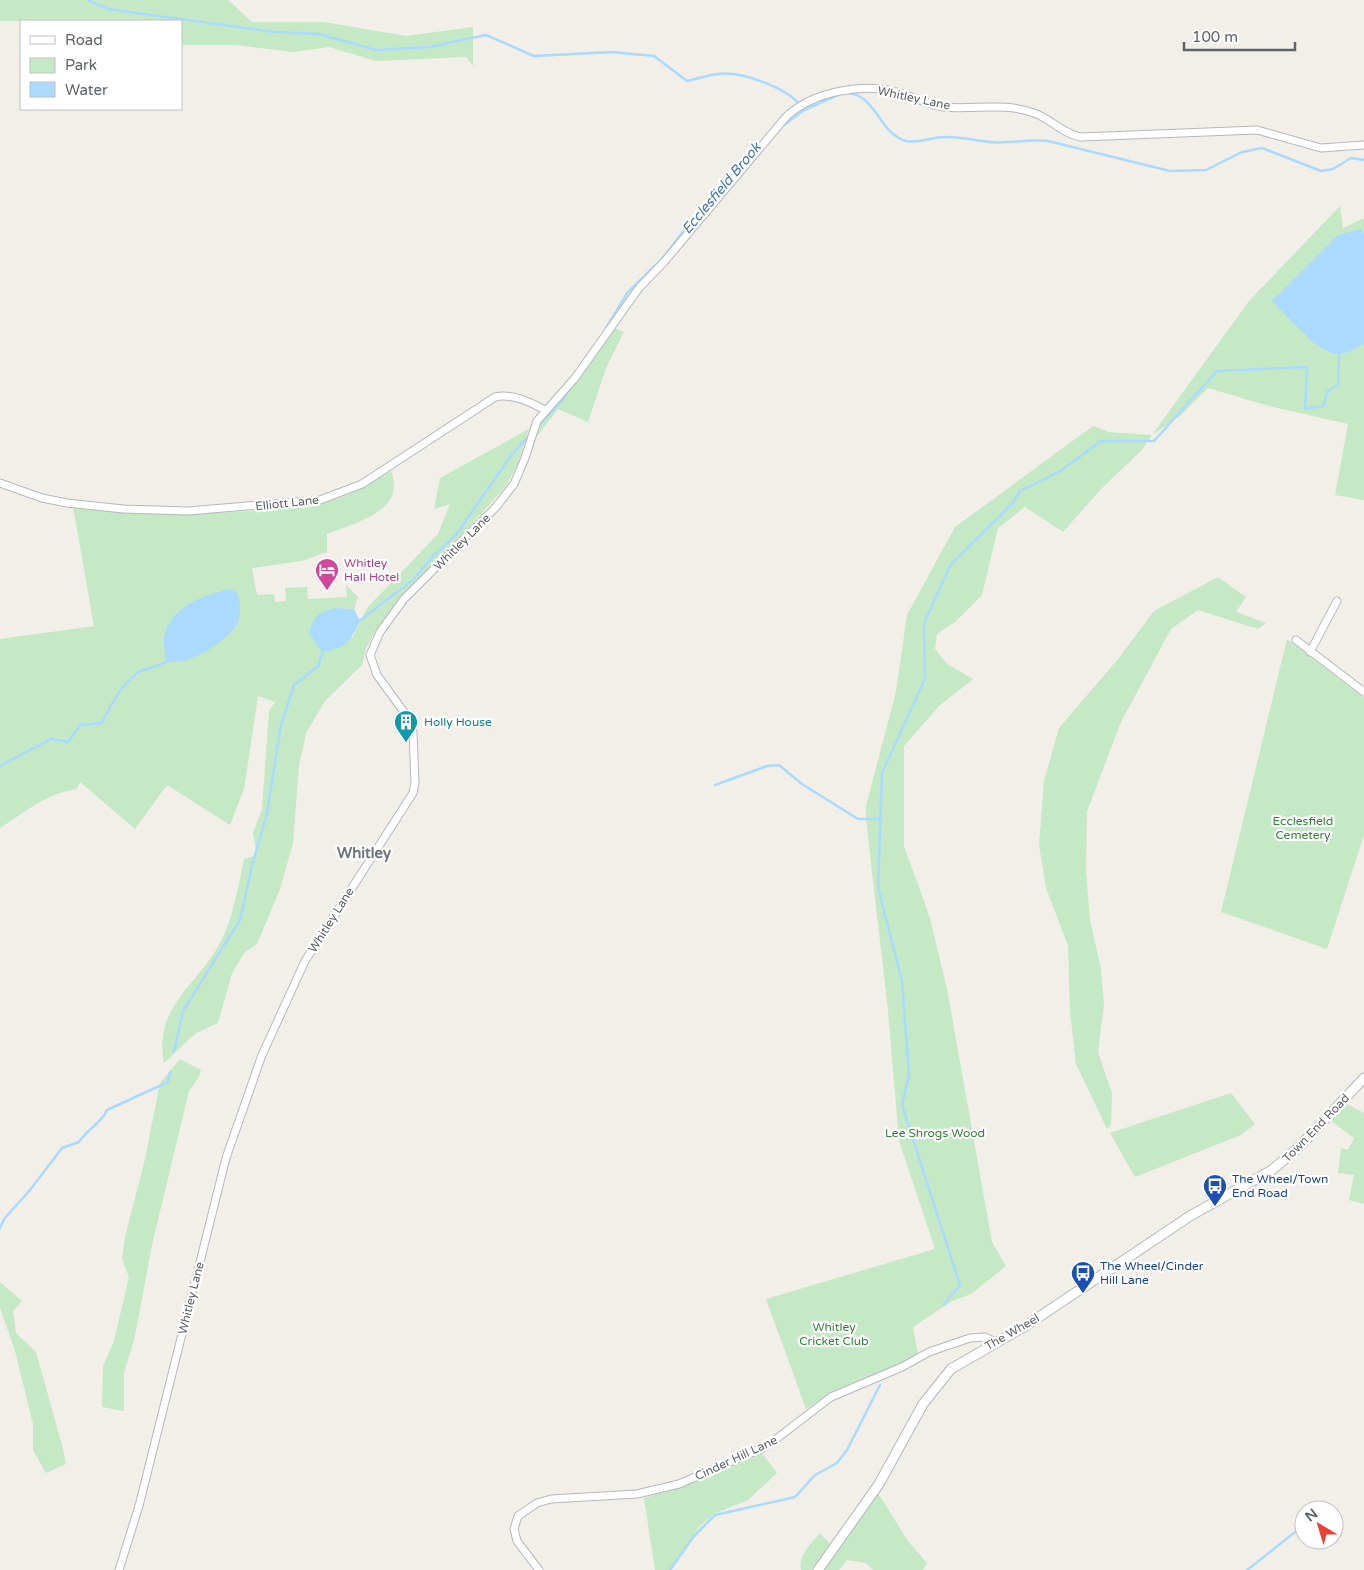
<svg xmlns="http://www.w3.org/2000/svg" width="1364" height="1570" font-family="'Varela Round',sans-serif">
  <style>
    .green { fill: #c5e8c5 }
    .water { fill: #aadaff }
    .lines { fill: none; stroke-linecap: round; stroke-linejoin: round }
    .stream { stroke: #aadaff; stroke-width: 2.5 }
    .minor-casing { stroke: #b5b8bc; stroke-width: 9 }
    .tertiary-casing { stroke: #b5b8bc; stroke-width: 11 }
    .minor { stroke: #fff; stroke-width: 7 }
    .tertiary { stroke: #fff; stroke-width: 9 }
    .labels { text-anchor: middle; stroke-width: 4.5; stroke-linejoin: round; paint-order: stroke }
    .street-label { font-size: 12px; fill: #5f6368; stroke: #fff }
    .hotel-label { font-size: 12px; fill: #b23c85; stroke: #fff; text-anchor: start }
    .culture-label { font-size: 12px; fill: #0d838f; stroke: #fff; text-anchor: start }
    .park-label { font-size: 12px; fill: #348238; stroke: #fff }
    .transit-label { font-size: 12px; fill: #164399; stroke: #fff; text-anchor: start }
    .water-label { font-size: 14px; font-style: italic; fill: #4174aa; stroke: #fff }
    .quarter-label { font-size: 15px; font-weight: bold; fill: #70757a; stroke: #fff }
  </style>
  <rect width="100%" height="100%" fill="#f1efe8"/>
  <path class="green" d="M 0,0 L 228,0 L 252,22 L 324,22 L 406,36 L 473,27 L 473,66 L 466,57 L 376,61 L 329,47 L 293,52 L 235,45 L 181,45 L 181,21 L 0,21 Z
    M 1340,206 L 1343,228 L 1364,218 L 1364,500 L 1335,495 L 1348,424 L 1269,406 L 1208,388 L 1181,415 L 1152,435 L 1142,450 L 1101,489 L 1063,532 L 1025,507 L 998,528 L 982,595 L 955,622 L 937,634 L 935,649 L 947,664 L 973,679 L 939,706 L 904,746 L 904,846 L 930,918 L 947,989 L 992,1242 L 1006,1266 L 971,1294 L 952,1301 L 913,1327 L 918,1354 L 897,1365 L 843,1387 L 806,1409 L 766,1299 L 935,1249 L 899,1141 L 888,1010 L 866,820 L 866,806 L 896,692 L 907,615 L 955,527 L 1093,426 L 1109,432 L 1152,435 L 1249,301 Z
    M 615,328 L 624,332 L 606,368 L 588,422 L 558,409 L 535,439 L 544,418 L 573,387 Z
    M 529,429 L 517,466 L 506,486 L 449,549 L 399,599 L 376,630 L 366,648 L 362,665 L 325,701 L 306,733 L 299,766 L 293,843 L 280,889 L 257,944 L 245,952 L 232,973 L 218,1023 L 196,1033 L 164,1063 C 154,1010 191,990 216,950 C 232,925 238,888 244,859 L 257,855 L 253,833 L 262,809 L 269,711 L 275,702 L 258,696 L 244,789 L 230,825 L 167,785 L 135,829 L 80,782 L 77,789 C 47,793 25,812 0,828 L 0,639 L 94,626 L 73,507 C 134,514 190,515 251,511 C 278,509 304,508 330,501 C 352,495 372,482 391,471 C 407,511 355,523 327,534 L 327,552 L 302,561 L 252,568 L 257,595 L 274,594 L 275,602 L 286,601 L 285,588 L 307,587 L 308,599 L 347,597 L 346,585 L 358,597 L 354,609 L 337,608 L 352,638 L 367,608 L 438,534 L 450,504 L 434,509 L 440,478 Z
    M 1218,577 L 1246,597 L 1236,612 L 1266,623 L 1258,629 L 1198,610 L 1171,629 L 1121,722 L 1087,811 L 1086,871 L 1090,920 L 1101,969 L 1104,1005 L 1098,1052 L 1112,1093 L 1111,1125 L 1107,1129 L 1076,1064 L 1070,1011 L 1068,946 L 1046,888 L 1039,845 L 1044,781 L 1059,728 L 1118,659 L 1154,611 Z
    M 1287,639 L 1364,698 L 1364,835 L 1327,949 L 1221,912 Z
    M 180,1059 L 201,1070 L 199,1077 L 189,1091 L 152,1245 L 135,1336 L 124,1373 L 124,1411 L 102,1407 L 103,1366 L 114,1341 L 129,1277 L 122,1259 L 125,1237 L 145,1159 L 160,1083 Z
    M 1231,1093 L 1255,1124 L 1241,1135 L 1135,1177 L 1110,1133 Z
    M 1345,1103 L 1364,1113 L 1364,1204 L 1349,1200 L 1354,1175 L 1338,1173 L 1341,1148 L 1348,1150 L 1354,1138 L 1330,1120 Z
    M 0,1282 L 22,1301 L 13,1311 L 16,1333 L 36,1352 L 63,1449 L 66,1464 L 46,1473 L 33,1450 L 33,1424 L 15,1351 L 0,1308 Z
    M 762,1453 L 777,1473 L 748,1500 L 714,1514 L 699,1527 L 670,1570 L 655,1570 L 644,1498 L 686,1486 Z
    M 878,1493 L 908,1541 L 927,1563 L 923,1570 L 873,1570 L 866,1563 L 847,1560 L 839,1570 L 822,1570 L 835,1549 Z
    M 820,1533 L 830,1544 L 811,1570 L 801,1570 C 798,1555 811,1544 820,1533 Z"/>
  <path class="water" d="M 1361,229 L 1364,234 L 1364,344 C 1357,347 1347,354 1339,354 C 1319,355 1287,315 1272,301 L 1338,235 Z
    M 230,589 L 237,592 C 241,603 242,619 234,629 C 221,644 187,667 167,661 C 152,616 194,597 230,589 Z
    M 337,608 L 354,609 L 360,621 C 350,642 345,649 322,652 L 309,633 C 316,614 317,612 337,608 Z"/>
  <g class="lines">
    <path class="stream" d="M 88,0 L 108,9 L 274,32 L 319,34 L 376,50 L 429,47 L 486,35 L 534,56 L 612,52 L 654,56 L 687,81 C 697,79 708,75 718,74 C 740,71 786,87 800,105
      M 846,93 C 876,93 879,134 906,141 C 918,144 932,137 944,137 C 960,136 975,141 990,142 C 1009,144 1029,139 1048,141 L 1170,171 L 1206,170 L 1242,152 L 1262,148 L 1321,171 L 1333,169 L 1351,158 L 1364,160
      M 780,128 L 804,110 L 838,95
      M 606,328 L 628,292 L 662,259 L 699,211 L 767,136
      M 538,426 L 561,402 L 568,391
      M 358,622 L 413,580 L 434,555 L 456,535 L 512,454 L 531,434
      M 0,766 L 51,739 L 68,742 L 80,725 L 102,723 C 109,708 123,682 139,672 C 147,667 156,669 167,661
      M 715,785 L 767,766 L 779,765 L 802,784 L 858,819 L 880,819
      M 174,1052 L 183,1011 L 240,920 L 252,866 L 267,813 L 281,725 L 294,685 L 318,666 L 323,651
      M 0,1228 L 4,1219 L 30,1190 L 62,1148 L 79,1142 C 88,1128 101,1124 107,1110 L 168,1082 L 170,1072
      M 944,1304 L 960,1285 L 902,1105 L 909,1075 L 902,981 L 878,888 L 882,773 L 925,679 L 924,623 L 951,564 L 1011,505 L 1020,491 L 1059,472 L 1101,441 L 1154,441 L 1217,371 L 1307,367 L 1305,409 L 1323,406 L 1328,391 L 1338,385 L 1339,354
      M 670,1570 L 694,1536 L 715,1515 L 795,1497 L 815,1475 L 837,1463 L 847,1450 L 880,1385
      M 1247,1570 L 1304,1525"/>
    <g class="minor-casing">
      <path id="minor" d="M 0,483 L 42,498 L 67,503 L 123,509 L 188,511 L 320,500 L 362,484 L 495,397 C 512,393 530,402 545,410
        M 1296,640 L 1364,692
        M 1310,652 L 1337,601
        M 119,1570 L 139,1506 L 226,1158 L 262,1055 L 305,961 L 413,793 L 415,783 L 413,732 L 404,712 L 377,675 L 370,655 L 380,632 L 404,599 L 496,507 L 514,484 L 525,458 L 537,421 L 575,378 L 639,288 L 664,262 L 786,117 C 813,91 865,82 900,93 C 914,97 929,105 944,107 C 974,110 1004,102 1034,113 C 1051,119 1063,134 1081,137 L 1257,130 L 1321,148 L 1364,145
        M 539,1570 L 517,1541 L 514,1529 L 518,1516 L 537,1503 L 551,1499 L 637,1494 L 679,1484 L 767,1446 L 831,1397 L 902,1367 L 929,1352 L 970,1338 L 985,1337 L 995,1342"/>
    </g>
    <g class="tertiary-casing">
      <path id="tertiary" d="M 818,1570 L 879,1484 L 923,1404 L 951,1369 L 1027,1325 L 1190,1216 L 1272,1170 L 1298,1148 L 1364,1078"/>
    </g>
    <use href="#minor" class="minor"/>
    <use href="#tertiary" class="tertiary"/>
  </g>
  <defs>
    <g id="hotel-pin" transform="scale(1.25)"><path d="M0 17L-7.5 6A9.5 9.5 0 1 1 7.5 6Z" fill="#d1479c" stroke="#fff"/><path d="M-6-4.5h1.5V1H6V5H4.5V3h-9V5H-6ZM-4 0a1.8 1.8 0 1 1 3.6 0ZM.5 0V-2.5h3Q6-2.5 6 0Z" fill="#fff"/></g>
    <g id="building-pin" transform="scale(1.25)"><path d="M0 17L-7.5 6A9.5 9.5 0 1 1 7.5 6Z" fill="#0f9aa8" stroke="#fff"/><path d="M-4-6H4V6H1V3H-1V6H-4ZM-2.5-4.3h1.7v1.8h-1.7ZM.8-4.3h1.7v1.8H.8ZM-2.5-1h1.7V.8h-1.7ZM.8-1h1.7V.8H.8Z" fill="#fff"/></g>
    <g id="bus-pin" transform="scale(1.25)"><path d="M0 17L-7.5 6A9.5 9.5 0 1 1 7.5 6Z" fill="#1a4fb4" stroke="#fff"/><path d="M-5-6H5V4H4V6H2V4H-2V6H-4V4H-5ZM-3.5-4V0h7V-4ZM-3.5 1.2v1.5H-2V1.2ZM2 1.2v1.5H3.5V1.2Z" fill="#fff"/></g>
  </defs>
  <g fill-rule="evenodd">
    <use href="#hotel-pin" x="327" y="570"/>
    <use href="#building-pin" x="406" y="722"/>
    <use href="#bus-pin" x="1215" y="1186"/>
    <use href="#bus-pin" x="1083" y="1273"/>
  </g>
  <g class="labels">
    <g class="street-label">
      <text transform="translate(914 98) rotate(12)" y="4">Whitley Lane</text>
      <text transform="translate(287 503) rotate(-6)" y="4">Elliott Lane</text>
      <text transform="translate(462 542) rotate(-45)" y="4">Whitley Lane</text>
      <text transform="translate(331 920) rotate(-58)" y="4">Whitley Lane</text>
      <text transform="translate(1316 1128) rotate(-46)" y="4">Town End Road</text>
      <text transform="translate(191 1298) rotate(-76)" y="4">Whitley Lane</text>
      <text transform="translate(1012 1332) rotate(-30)" y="4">The Wheel</text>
      <text transform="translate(736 1458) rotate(-25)" y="4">Cinder Hill Lane</text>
    </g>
    <g class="hotel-label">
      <text x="344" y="567">Whitley<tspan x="344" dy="14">Hall Hotel</tspan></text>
    </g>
    <g class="culture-label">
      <text x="424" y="726">Holly House</text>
    </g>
    <g class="park-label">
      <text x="1303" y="825">Ecclesfield<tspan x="1303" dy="14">Cemetery</tspan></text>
      <text x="935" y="1137">Lee Shrogs Wood</text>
      <text x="834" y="1331">Whitley<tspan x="834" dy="14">Cricket Club</tspan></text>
    </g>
    <g class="transit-label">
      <text x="1232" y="1183">The Wheel/Town<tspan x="1232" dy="14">End Road</tspan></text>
      <text x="1100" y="1270">The Wheel/Cinder<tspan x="1100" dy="14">Hill Lane</tspan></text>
    </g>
    <g class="water-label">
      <text transform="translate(721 188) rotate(-50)" y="5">Ecclesfield Brook</text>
    </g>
    <g class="quarter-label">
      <text x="364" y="858">Whitley</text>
    </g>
  </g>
  <rect x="20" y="20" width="162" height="90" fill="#ffffff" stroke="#bfc1c3"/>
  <rect x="30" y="36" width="25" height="8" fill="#ffffff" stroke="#bfc1c3"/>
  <text x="65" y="45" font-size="15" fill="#5f6368">Road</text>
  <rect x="30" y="58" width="25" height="15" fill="#c5e8c5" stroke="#bfc1c3"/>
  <text x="65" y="70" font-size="15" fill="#5f6368">Park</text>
  <rect x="30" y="82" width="25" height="15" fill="#aadaff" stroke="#bfc1c3"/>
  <text x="65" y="95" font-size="15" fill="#5f6368">Water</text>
  <g transform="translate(1319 1525) rotate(322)"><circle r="24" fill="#ffffff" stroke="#bfc1c3"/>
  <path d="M0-4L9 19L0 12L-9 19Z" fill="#ea4335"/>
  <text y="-8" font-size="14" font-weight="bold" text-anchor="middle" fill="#5f6368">N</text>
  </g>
  <path d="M1184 42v8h111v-8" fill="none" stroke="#5f6368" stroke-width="2.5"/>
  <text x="1192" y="42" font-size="15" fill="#5f6368" stroke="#ffffff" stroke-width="4" paint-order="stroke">100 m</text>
</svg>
